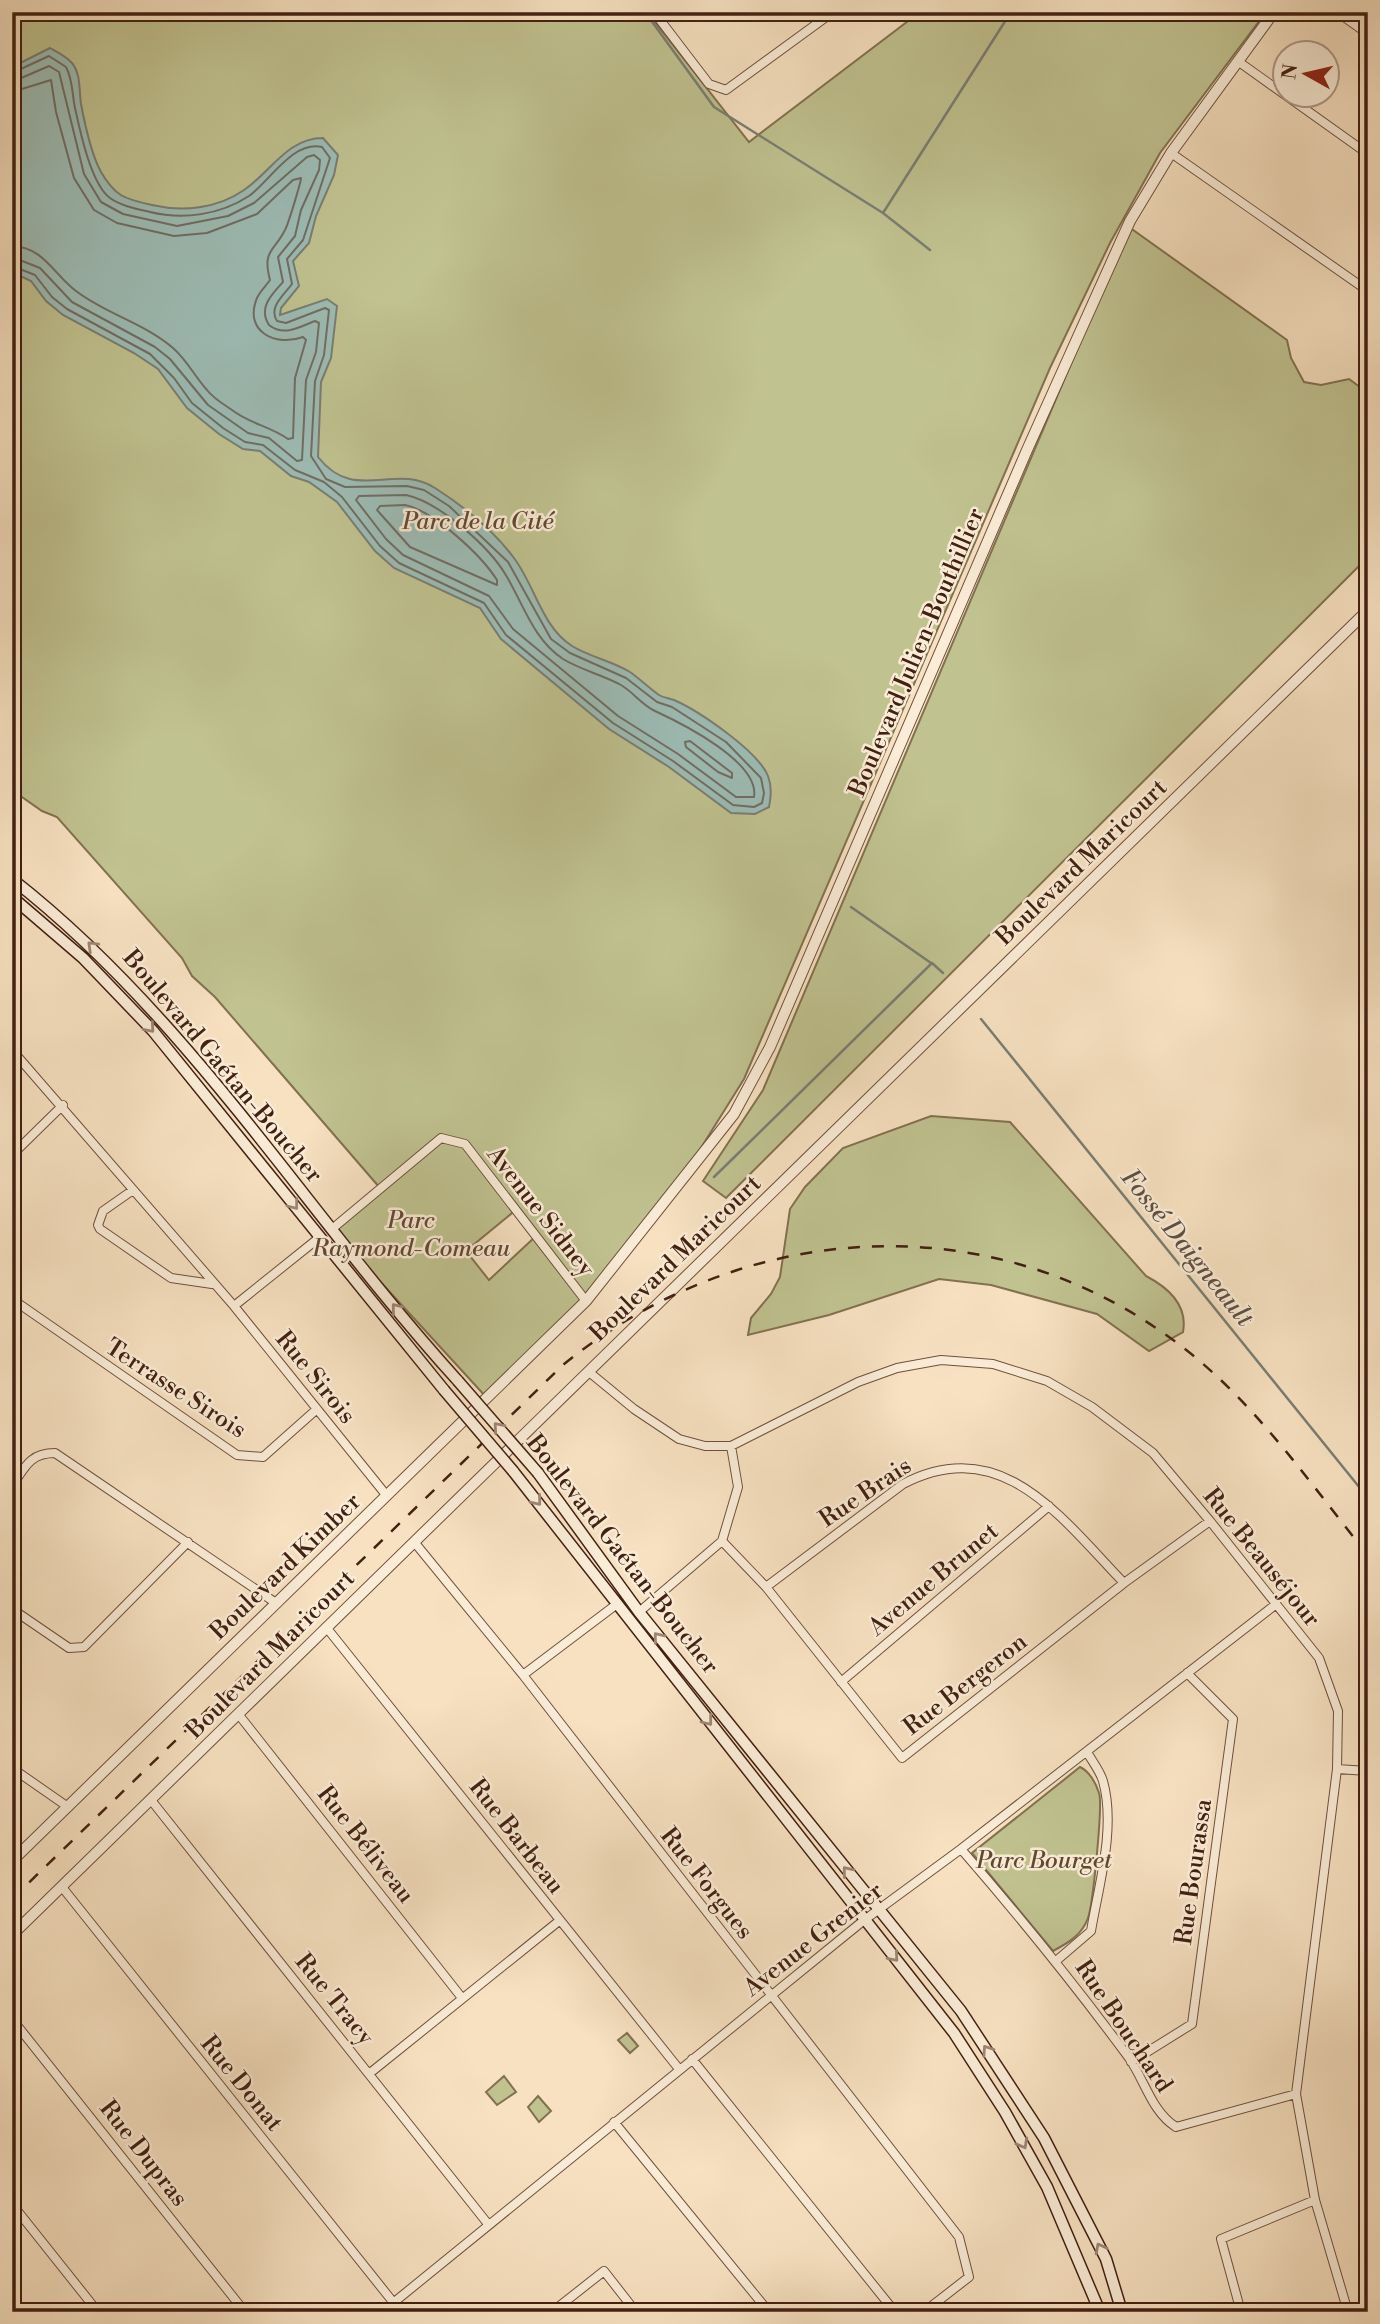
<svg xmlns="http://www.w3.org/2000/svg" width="1380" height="2324" font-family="'Libre Bodoni',serif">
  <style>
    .green { fill: #c0c290; stroke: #827150; stroke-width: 2 }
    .water { fill: #9dbdb6; stroke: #797e74; stroke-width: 2 }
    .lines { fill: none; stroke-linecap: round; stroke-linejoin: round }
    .shore { stroke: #706e64; stroke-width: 2 }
    .stream { stroke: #797e74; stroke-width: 2.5 }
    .minor-casing { stroke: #70503d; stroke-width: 10 }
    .tertiary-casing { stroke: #70503d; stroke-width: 12 }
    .secondary-casing { stroke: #432011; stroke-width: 13 }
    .minor { stroke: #faecd7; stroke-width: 8 }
    .tertiary { stroke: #faecd7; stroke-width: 10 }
    .secondary { stroke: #faecd7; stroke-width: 10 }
    .rail { stroke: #432011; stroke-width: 2.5; stroke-dasharray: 12 12; stroke-linecap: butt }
    .secondary-bridge-casing { stroke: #432011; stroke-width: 13; stroke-linecap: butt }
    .secondary-bridge { stroke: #faecd7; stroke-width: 10 }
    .oneway { stroke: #9e8674 }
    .labels { text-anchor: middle; stroke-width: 5; stroke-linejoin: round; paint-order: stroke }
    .park-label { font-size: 24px; font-style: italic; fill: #624831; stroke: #faecd7 }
    .street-label { font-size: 24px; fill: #432011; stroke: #faecd7 }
    .water-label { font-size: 26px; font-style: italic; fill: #5e4f43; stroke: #faecd7 }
  </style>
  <rect width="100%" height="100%" fill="#f7e1c1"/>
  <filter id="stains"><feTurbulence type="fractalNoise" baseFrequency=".00286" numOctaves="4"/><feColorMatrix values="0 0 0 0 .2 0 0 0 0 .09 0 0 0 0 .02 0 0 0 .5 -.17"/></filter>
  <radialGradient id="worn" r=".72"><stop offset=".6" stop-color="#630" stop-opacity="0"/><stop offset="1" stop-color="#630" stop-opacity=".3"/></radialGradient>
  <path class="green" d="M 12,12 L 647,12 L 749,142 L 920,12 L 1266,12 L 1160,153 L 1110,243 L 1050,368 L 744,1079 L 699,1151 L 586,1297 L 517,1209 L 466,1251 L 489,1280 L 536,1236 L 586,1301 L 487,1398 L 332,1229 L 380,1188 L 215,997 L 192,976 L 182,958 L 57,817 L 42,811 L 12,790 Z
    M 1129,227 L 1287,340 L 1291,358 L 1304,382 L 1321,385 L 1349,379 L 1368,393 L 1368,557 L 726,1198 L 703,1181 L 763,1090 Z
    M 931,1116 L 1010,1122 L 1146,1276 C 1169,1288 1188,1305 1183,1332 L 1149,1351 L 1097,1314 L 991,1285 L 939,1279 L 829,1315 L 748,1335 L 751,1318 L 771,1294 L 780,1277 L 790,1209 L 805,1187 L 843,1148 Z
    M 1080,1767 C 1089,1771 1096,1783 1099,1793 C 1103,1804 1093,1904 1088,1918 C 1082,1935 1068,1943 1053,1951 L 972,1853 Z
    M 627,2033 L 638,2046 L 630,2053 L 618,2040 Z
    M 504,2076 L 516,2092 L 497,2105 L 486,2092 Z
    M 538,2096 L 551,2111 L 539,2122 L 528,2107 Z"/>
  <path class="water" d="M 50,48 C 57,52 66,56 72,63 C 81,74 79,91 81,104 C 85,125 91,154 101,172 C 115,196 124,199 152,205 C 182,212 217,209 244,190 C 271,172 287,138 323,138 L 338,155 L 334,175 L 316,216 L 309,243 L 293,261 L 299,286 L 281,308 L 280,315 L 327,299 L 337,306 L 331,358 L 321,382 L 318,457 C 355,504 394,462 435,488 C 463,506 494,531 514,558 C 535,586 542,627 572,646 C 590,657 612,661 630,672 C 640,679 649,688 659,695 C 664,698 669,698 674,700 C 699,711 758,751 768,776 C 772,787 771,796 769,807 L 755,814 L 731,813 L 669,767 L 609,729 L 501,639 L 480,608 L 394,568 L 375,551 L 337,502 L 309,482 L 291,476 L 260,451 L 243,449 L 219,434 L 187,408 L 158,369 L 134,353 L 63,315 L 46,301 L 31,281 L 12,272 L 12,67 Z"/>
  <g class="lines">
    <path class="shore" d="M 12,73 L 49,56 L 66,67 C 73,80 72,94 75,108 C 80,131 91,184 110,198 C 121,206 137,209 150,212 C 183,220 220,215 249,196 C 269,182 293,140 322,147 L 330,158 L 303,240 L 287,259 L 292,284 C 284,295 268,307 277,321 L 286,323 L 325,308 L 329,310 L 324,355 L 315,381 L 311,456 L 326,479 L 345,487 L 407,486 L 424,490 L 449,506 L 508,562 L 551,639 L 570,653 L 626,678 L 657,702 L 672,707 L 726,742 L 761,778 L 764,793 L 762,803 L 754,807 L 733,805 L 673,761 L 613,723 L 506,635 L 484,603 L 399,563 L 380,546 L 342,497 L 324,482 L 295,470 L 263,445 L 245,442 L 223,428 L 192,403 L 174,378 L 150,354 L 67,309 L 52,297 L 35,275 L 12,266
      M 12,82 L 49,66 L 59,72 L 84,174 L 101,202 L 123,214 L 177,226 L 228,216 L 254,203 L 307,157 L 314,155 L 320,160 L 319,170 L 301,210 L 295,236 L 278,257 L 283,282 C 271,295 258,308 269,325 C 284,337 299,327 315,321 L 319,323 L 316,352 L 306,380 L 302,460 L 297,461 L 269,438 L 248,433 L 208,405 L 170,359 L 155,347 L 72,302 L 40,268 L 12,257
      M 12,92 L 51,80 L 56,112 L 74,178 L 94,210 L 117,223 L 174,236 L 207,233 L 257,214 L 293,180 L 301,178 C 301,182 288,225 285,230 C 274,252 262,250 270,280 C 266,286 260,291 257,298 C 243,332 276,347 303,337 L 306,340 L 295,378 L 293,438 L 288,439 C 270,426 250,424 232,410 C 223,404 213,398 207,390 C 195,377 187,360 173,348 C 144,323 106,314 76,291 C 54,275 44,247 12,246
      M 406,495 C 439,502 490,547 507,577 C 524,606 534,640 563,659 C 581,670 603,675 621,685 C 633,692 642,705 655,711 C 681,723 760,762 754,797 L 736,797 L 678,754 L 618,716 L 513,629 L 489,596 L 403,555 L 386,539 L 356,500 L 359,496 Z
      M 405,505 C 434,511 481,555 497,580 L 497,585 L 410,547 L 377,510 L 380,506 Z
      M 690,741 L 732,773 L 732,778 L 718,772 L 686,747 L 685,742 Z"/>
    <path class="stream" d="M 645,12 L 714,107 L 883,213 L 930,250
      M 883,213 L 1011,12
      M 851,907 L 931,963
      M 981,1019 L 1368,1498
      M 714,1177 L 932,963 L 943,973"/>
    <g class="minor-casing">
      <path id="minor" d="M 654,12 L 709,84 L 726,90 L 833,12
        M 1337,12 L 1368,34
        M 1239,62 L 1368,154
        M 1171,153 L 1368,291
        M 12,1050 L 234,1306 L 387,1496
        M 12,1155 L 63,1105
        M 133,1190 L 103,1211 L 98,1225 L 100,1229 L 171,1278 L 212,1284
        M 332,1229 L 441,1138 L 465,1144 L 586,1301
        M 12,1299 L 237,1455 L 263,1457 L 317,1409
        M 234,1306 L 320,1237
        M 589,1372 L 634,1409 L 679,1439 L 705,1446 L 731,1446 L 858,1382 L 897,1368 L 941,1360 L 993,1364 L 1047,1381 L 1092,1407 L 1153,1453 L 1210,1521 L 1319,1658 L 1338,1711 L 1337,1769 L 1296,2094 L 1315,2200 L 1348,2312
        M 12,1486 C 25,1467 30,1453 55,1453 L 276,1603
        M 722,1541 L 766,1587 L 902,1758 L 1124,1583 L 1210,1521
        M 415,1543 L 523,1675 L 959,2237 L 969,2277 L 924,2312
        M 766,1587 L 903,1484 C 1002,1432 1062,1519 1124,1583
        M 12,1609 L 69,1648 L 84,1647 L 188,1542
        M 639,1612 L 722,1541 L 738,1487 L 731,1446
        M 326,1627 L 679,2069
        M 523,1675 L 617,1604
        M 841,1682 L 1049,1506
        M 239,1715 L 462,1998
        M 12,1768 L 68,1807
        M 1337,1769 L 1368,1771
        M 151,1800 L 488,2224
        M 961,1849 C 1020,1917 1076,1986 1129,2058 C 1145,2081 1152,2112 1176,2127 L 1296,2094
        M 62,1887 L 393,2302
        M 1056,1961 L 1091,1931 C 1099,1884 1116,1828 1103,1781 C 1100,1771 1092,1761 1087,1752
        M 12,2019 L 245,2312
        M 692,2059 L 895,2312
        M 1131,2062 L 1192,2024 L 1233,1719 L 1187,1673
        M 370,2073 L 559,1921
        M 614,2122 L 769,2312
        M 12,2204 L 98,2312
        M 382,2312 L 863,1921 L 961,1849 L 1275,1605
        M 552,2312 L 604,2271 L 636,2312
        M 1241,2312 L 1221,2239 L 1315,2200"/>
    </g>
    <g class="tertiary-casing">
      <path id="tertiary" d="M 12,1861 L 586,1301 L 734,1114 L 770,1047 L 1027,450 L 1130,221 L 1171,153 L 1274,12
        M 12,1935 L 1368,610"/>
    </g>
    <g class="secondary-casing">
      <path id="secondary" d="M 12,879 C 190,1018 308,1216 458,1381
        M 12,897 L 83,958 L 153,1031 L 444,1390
        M 513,1471 L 954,2033 L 1005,2112 L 1047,2187 L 1100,2312
        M 538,1473 L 639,1612 L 961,2011 L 1044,2138 L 1106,2259 L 1122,2312"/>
    </g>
    <use href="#minor" class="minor"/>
    <use href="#tertiary" class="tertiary"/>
    <use href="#secondary" class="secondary"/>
    <path class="rail" d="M 12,1899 L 563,1365 C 751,1212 1014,1202 1202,1363 C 1266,1418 1315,1490 1368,1555"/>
    <g class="secondary-bridge-casing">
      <path id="secondary-bridge" d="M 458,1381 L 538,1473
        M 444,1390 L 513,1471"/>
    </g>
    <use href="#secondary-bridge" class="secondary-bridge"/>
  </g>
  <defs><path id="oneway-chevron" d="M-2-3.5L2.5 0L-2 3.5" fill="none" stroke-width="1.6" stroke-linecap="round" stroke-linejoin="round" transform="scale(1.75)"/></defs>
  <g class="oneway">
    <use href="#oneway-chevron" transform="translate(92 946) rotate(-136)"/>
    <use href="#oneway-chevron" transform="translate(150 1028) rotate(49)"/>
    <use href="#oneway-chevron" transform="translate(294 1205) rotate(52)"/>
    <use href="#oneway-chevron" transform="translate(396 1308) rotate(-129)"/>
    <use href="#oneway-chevron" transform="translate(498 1427) rotate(-131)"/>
    <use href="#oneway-chevron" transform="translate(537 1501) rotate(51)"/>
    <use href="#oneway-chevron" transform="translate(658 1637) rotate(-129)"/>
    <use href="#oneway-chevron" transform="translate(708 1721) rotate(52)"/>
    <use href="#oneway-chevron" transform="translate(847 1871) rotate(-129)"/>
    <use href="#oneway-chevron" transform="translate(894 1957) rotate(49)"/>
    <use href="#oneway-chevron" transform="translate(987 2050) rotate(-124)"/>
    <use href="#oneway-chevron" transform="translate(1023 2144) rotate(61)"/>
    <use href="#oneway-chevron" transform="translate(1100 2248) rotate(-117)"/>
  </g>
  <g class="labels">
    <g class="park-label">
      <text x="478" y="529">Parc de la Cité</text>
      <text x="411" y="1228">Parc<tspan x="411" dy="28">Raymond-Comeau</tspan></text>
      <text x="1044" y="1868">Parc Bourget</text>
    </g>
    <g class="street-label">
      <text transform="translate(916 652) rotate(-67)" y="8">Boulevard Julien-Bouthillier</text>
      <text transform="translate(1081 862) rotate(-44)" y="8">Boulevard Maricourt</text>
      <text transform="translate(223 1066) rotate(50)" y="8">Boulevard Gaétan-Boucher</text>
      <text transform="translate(541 1211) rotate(52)" y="8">Avenue Sidney</text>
      <text transform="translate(675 1258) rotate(-44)" y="8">Boulevard Maricourt</text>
      <text transform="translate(316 1377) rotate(51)" y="8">Rue Sirois</text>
      <text transform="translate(176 1388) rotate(33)" y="8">Terrasse Sirois</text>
      <text transform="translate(865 1492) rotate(-34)" y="8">Rue Brais</text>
      <text transform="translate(623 1554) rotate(52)" y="8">Boulevard Gaétan-Boucher</text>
      <text transform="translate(1262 1557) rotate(51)" y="8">Rue Beauséjour</text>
      <text transform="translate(285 1566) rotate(-44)" y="8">Boulevard Kimber</text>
      <text transform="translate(933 1579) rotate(-40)" y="8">Avenue Brunet</text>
      <text transform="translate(270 1654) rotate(-45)" y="8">Boulevard Maricourt</text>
      <text transform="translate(965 1684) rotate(-38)" y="8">Rue Bergeron</text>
      <text transform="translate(517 1836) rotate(52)" y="8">Rue Barbeau</text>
      <text transform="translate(366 1844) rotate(52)" y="8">Rue Béliveau</text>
      <text transform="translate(1193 1872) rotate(-82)" y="8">Rue Bourassa</text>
      <text transform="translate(707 1883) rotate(52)" y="8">Rue Forgues</text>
      <text transform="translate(813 1939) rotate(-38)" y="8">Avenue Grenier</text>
      <text transform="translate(335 1999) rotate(51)" y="8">Rue Tracy</text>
      <text transform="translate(1124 2026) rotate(56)" y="8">Rue Bouchard</text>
      <text transform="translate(242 2083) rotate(51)" y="8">Rue Donat</text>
      <text transform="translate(144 2153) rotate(52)" y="8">Rue Dupras</text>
    </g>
    <g class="water-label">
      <text transform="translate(1188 1247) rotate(51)" y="9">Fossé Daigneault</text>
    </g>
  </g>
  <rect width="1380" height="2324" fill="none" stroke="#f7e1c1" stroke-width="42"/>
  <rect x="14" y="14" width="1352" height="2296" fill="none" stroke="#432011" stroke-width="3.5"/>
  <rect x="21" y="21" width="1338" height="2282" fill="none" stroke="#432011" stroke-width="2"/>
  <g transform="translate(1306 74) rotate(278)"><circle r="33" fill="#faecd7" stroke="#b19a88" stroke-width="2"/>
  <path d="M0-5L12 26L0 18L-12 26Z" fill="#8f2418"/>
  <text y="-10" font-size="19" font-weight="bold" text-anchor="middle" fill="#432011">N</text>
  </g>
  <rect width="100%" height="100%" filter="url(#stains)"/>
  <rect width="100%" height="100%" fill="url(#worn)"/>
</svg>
